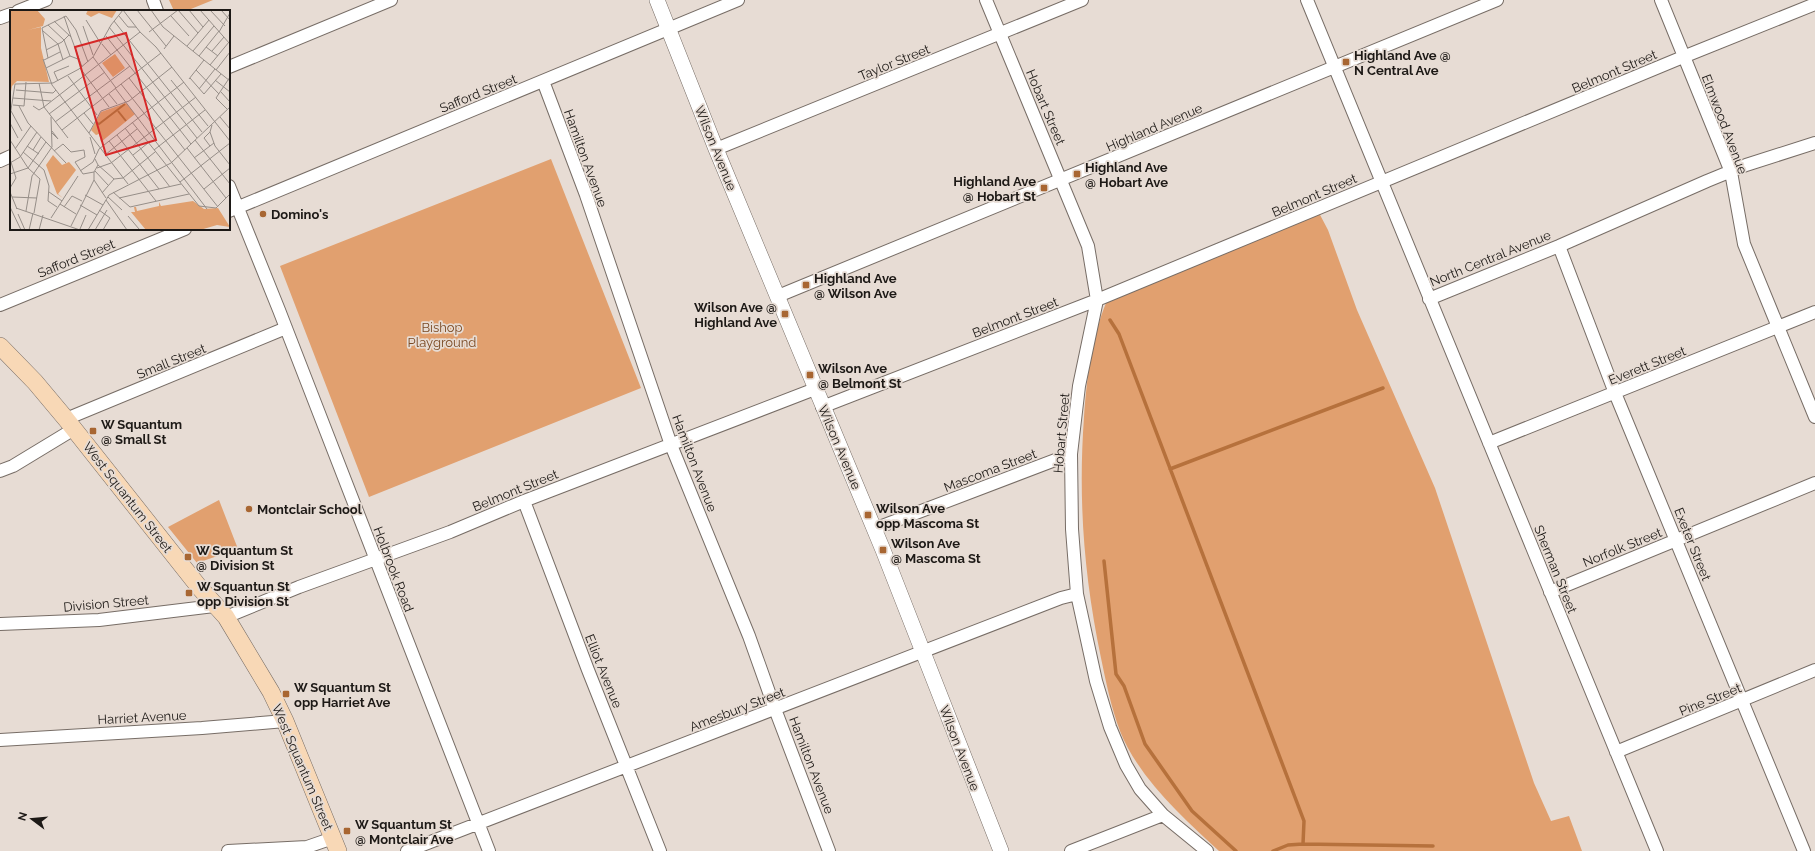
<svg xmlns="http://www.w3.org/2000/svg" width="1815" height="851" viewBox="0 0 1815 851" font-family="Raleway,sans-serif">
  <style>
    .green { fill: #e1a06f }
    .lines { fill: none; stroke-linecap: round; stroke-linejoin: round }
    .stream { stroke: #b6713c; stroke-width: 3.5 }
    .minor-casing { stroke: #776d66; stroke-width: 14 }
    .tertiary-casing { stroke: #776d66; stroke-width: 16 }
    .secondary-casing { stroke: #776d66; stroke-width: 18 }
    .minor { stroke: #fff; stroke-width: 12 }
    .tertiary { stroke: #fff; stroke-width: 15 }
    .secondary { stroke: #f8d8b6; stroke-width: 17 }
    .poi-dot { fill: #a86632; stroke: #e7dcd4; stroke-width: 1.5 }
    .labels { text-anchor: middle; stroke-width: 3.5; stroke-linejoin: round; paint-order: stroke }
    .poi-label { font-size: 13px; font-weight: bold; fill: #1d1916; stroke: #e7dcd4; text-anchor: start }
    .street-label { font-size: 13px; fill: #1d1916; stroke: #e7dcd4 }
    .park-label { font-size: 13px; fill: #7a4923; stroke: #e7dcd4 }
    .inset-river { fill: none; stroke: #b6713c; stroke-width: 2 }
    .inset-road { fill: none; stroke: #968e88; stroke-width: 1 }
    .view { fill: #d62828; fill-opacity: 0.15; stroke: #d62828; stroke-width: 2 }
    .inset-edge { fill: none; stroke: #1d1916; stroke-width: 2 }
  </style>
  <rect width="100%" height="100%" fill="#e7dcd4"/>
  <path class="green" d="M169,0H213L186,11H174Z
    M551,159L641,388L369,497L280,266Z
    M1318,211L1328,230L1357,310L1435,488L1534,783L1551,821L1569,816L1582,851H1219C1183,818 1138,777 1120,731C1111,707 1106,682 1101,658C1084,576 1078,501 1084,417C1087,376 1092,332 1110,294Z
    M219,500L238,549L197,563L168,527Z"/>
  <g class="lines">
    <path class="stream" d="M1110,320L1119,334L1304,821L1303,844L1288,845L1273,851
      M1170,469L1383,388
      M1104,561L1116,674L1124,686L1145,744L1192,811L1236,851
      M1303,844L1433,846"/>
    <g class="minor-casing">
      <path id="minor" d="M153,0L157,11
        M986,0L1088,246L1097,300L1079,386L1071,454L1072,529L1077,594L1096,681L1110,727L1126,765L1140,789L1163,815L1207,851
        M1307,0L1657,851
        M1661,0L1731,172L1744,244L1815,417
        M18,11L46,0
        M0,18L11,14
        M229,67L391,0
        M543,81L586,195L671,445L749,636L775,709L829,851
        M716,149L1082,0
        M0,161L11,156
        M229,186L279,310L489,851
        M229,211L738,0
        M1559,246L1615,393L1804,851
        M778,296L1497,0
        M1429,299L1559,246L1707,181L1746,165L1815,143
        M0,305L185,229
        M822,407L1097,300L1683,57L1815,4
        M66,419L286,328
        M1489,443L1815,312
        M0,471L13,466L74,429
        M524,501L588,670L660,851
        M874,529L1071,454
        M1550,592L1815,483
        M226,617L299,587L450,532L524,501L815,389
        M0,624L99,620L214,606
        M0,740L202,728L285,721
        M1616,752L1815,670
        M228,851L307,847L333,838
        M407,851L1061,598L1077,594
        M1071,851L1163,815"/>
    </g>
    <g class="tertiary-casing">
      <path id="tertiary" d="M657,0L716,149L883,550L1001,851"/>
    </g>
    <g class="secondary-casing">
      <path id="secondary" d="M0,346L35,382L66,419L199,587L226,617L271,692L285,721L338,851"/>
    </g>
    <use href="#minor" class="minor"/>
    <use href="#tertiary" class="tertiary"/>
    <use href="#secondary" class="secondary"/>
  </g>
  <g class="poi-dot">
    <rect x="1342" y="58" width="8" height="8" rx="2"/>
    <rect x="1073" y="170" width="8" height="8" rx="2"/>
    <rect x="1040" y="184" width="8" height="8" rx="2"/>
    <circle cx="263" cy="214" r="4"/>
    <rect x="802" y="281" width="8" height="8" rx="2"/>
    <rect x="781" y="310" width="8" height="8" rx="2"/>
    <rect x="806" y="371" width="8" height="8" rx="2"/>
    <rect x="89" y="427" width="8" height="8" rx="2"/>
    <circle cx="249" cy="509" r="4"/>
    <rect x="864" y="511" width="8" height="8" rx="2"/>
    <rect x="879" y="546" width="8" height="8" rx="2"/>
    <rect x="184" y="553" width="8" height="8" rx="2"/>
    <rect x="185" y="589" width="8" height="8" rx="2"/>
    <rect x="282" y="690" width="8" height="8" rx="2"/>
    <rect x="343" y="827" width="8" height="8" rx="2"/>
  </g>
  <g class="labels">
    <g class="poi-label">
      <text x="1354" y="60">Highland Ave @<tspan x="1354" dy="15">N Central Ave</tspan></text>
      <text x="1085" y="172">Highland Ave<tspan x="1085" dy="15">@ Hobart Ave</tspan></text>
      <text x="1036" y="186" text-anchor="end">Highland Ave<tspan x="1036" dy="15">@ Hobart St</tspan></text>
      <text x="271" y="219">Domino's</text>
      <text x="814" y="283">Highland Ave<tspan x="814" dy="15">@ Wilson Ave</tspan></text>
      <text x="777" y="312" text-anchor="end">Wilson Ave @<tspan x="777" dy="15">Highland Ave</tspan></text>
      <text x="818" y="373">Wilson Ave<tspan x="818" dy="15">@ Belmont St</tspan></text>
      <text x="101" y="429">W Squantum<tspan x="101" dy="15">@ Small St</tspan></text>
      <text x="876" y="513">Wilson Ave<tspan x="876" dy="15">opp Mascoma St</tspan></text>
      <text x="257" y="514">Montclair School</text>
      <text x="891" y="548">Wilson Ave<tspan x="891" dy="15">@ Mascoma St</tspan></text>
      <text x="196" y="555">W Squantum St<tspan x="196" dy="15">@ Division St</tspan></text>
      <text x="197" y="591">W Squantun St<tspan x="197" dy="15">opp Division St</tspan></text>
      <text x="294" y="692">W Squantum St<tspan x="294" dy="15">opp Harriet Ave</tspan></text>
      <text x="355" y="829">W Squantum St<tspan x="355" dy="15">@ Montclair Ave</tspan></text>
    </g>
    <g class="street-label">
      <text transform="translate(894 62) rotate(-22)" y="5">Taylor Street</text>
      <text transform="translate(1614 71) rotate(-23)" y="5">Belmont Street</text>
      <text transform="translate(478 93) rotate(-22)" y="5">Safford Street</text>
      <text transform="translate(1046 107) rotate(67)" y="5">Hobart Street</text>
      <text transform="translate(1725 124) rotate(69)" y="5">Elmwood Avenue</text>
      <text transform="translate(1154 127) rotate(-23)" y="5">Highland Avenue</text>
      <text transform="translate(716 148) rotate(68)" y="5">Wilson Avenue</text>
      <text transform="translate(586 158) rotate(70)" y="5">Hamilton Avenue</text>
      <text transform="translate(1314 195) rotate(-23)" y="5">Belmont Street</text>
      <text transform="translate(76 258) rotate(-22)" y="5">Safford Street</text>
      <text transform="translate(1490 258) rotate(-22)" y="5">North Central Avenue</text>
      <text transform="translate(1015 317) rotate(-21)" y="5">Belmont Street</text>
      <text transform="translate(171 361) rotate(-22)" y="5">Small Street</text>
      <text transform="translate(1647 365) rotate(-22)" y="5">Everett Street</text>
      <text transform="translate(1061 433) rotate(-85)" y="5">Hobart Street</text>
      <text transform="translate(840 447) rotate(67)" y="5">Wilson Avenue</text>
      <text transform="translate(695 463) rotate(69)" y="5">Hamilton Avenue</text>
      <text transform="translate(990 470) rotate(-21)" y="5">Mascoma Street</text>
      <text transform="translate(515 490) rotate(-22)" y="5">Belmont Street</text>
      <text transform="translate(128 497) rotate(52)" y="5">West Squantum Street</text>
      <text transform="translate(1693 544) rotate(68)" y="5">Exeter Street</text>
      <text transform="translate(1622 547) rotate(-22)" y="5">Norfolk Street</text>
      <text transform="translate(394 569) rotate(69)" y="5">Holbrook Road</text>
      <text transform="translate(1556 569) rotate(68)" y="5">Sherman Street</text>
      <text transform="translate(106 603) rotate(-5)" y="5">Division Street</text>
      <text transform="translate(604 671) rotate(68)" y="5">Elliot Avenue</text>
      <text transform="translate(1710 699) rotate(-22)" y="5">Pine Street</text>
      <text transform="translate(737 709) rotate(-21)" y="5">Amesbury Street</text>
      <text transform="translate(142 717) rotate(-3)" y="5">Harriet Avenue</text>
      <text transform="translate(960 748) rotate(69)" y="5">Wilson Avenue</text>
      <text transform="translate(812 765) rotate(69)" y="5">Hamilton Avenue</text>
      <text transform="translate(303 767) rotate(67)" y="5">West Squantum Street</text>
    </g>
    <g class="park-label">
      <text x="442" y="332">Bishop<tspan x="442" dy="15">Playground</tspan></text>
    </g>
  </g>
  <g transform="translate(10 10)">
    <rect width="220" height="220" fill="#e7dcd4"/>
    <path d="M0,0H27L35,9L33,16L18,20L31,17V38L39,72L7,71L2,76L0,87ZM78,0H107L102,8L89,3L81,7L76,4ZM105,44L115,58L103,67L92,53ZM116,93L125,104L91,132L89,124L86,125L81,120L91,102ZM43,145L52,155L59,152L66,160L48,184L53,188L47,184L36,155ZM183,191L194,199L208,198L220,217L207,215L190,220H136L121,202H125L124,197H126L127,201L149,196V192L151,196Z" fill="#e1a06f"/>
    <path class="inset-river" d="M108,101L116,111M86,112L89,114L115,94"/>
    <path class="inset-road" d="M47,0H69M113,0L130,22L146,37L220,131M127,0L156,36M141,0L153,17L220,71M168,0L188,23M179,0L193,17M190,0L220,34M200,0L215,16M211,0L220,10M54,6L61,27M109,6L118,17H126M161,6L179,26M76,10L91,34M44,11L61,27L72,57M104,11L192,122M38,15L54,30L60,46M73,16L83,45M99,17L187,128M33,21L48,34L53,50M139,22L168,0M209,22L220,3M96,26L181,134M92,34L101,45M177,36L199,10M196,37L208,46M154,39L164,26M36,40L52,32L59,25M183,41L204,16M202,41L214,27M189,46L209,21M83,47L106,78M38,48L32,18L56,6L66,20L78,52M33,49L42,75L118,174M34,50L50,42M200,55L219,32M36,58L60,46L68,49M70,58L99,97M186,60L209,84M206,60L220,42M58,66L87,105M119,68L175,140M180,68L194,84L211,64M179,69L194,50M161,70L198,116M205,70L220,82M48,71L44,62L59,56M29,73L34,97L58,128M111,74L208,197M105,78L197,199M189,79L205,59M6,80L43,83L46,80M211,82L220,92M99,84L107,94M3,88L41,91M3,95L14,96L16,72M9,96L18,113L56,153M23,96L29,100L34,97L130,22M217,99L206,88L220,67M1,101L12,121M74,103L83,114M39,104L95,62M0,106L5,74L43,73L69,59L83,47L101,15L113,0M210,107L220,119M45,112L120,56M122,112L189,196L206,198L220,184M0,113L8,128M202,115L200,122L205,136L220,155M115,118L160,177M52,120L151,43M42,121L48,129L42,123M79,123L91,101L119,91L162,57M107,125L149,179M80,127L85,144M0,130L18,158L30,169L24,203M185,130L220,174M99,131L146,191M17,136L29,144M200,136L194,128L200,122M177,138L216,188M5,139L21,116M23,140L31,127M144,140L195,100M44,141L53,134L61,142L74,140L75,147L65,152L73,164L84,162L88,155M13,142L34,160L39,176L38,191L47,197M95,145L127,119M123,145L138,133M184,148L204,133M0,149L6,168L0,178M85,149L88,155L104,169M0,153L10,147L27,122M87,158L101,153L186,87M70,161L83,152L89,139L174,72M85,161L98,175M84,162V170L96,188M0,164L18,158L36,132M170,172L220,133M194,179L220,158M0,182L7,199M39,182L52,191M103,182L120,197L179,184M92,183L104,169L113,168L145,142M75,185L93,195M2,187L27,188M98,187L112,200M109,188L171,174M96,190L117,220M50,194L66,204M70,195L87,205M0,197L11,220M54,197L62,186L72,191M6,198L70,220M89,200L100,208L93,220M16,201L22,166L42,137L41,107M8,204L15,220M118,206L129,219M41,208L68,166M61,216L84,170M70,219L76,205M19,220L23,203M29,220L33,205M78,220L99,185L161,153L220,97M85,220L97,200"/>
    <path class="view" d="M116,23L146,130L96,145L65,37Z"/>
    <rect width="220" height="220" class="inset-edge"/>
  </g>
  <g transform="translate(32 819) rotate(286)" stroke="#e7dcd4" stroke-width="3" paint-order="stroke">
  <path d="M0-3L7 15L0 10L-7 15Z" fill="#1d1916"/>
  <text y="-6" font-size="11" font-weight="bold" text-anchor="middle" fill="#1d1916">N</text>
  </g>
</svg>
